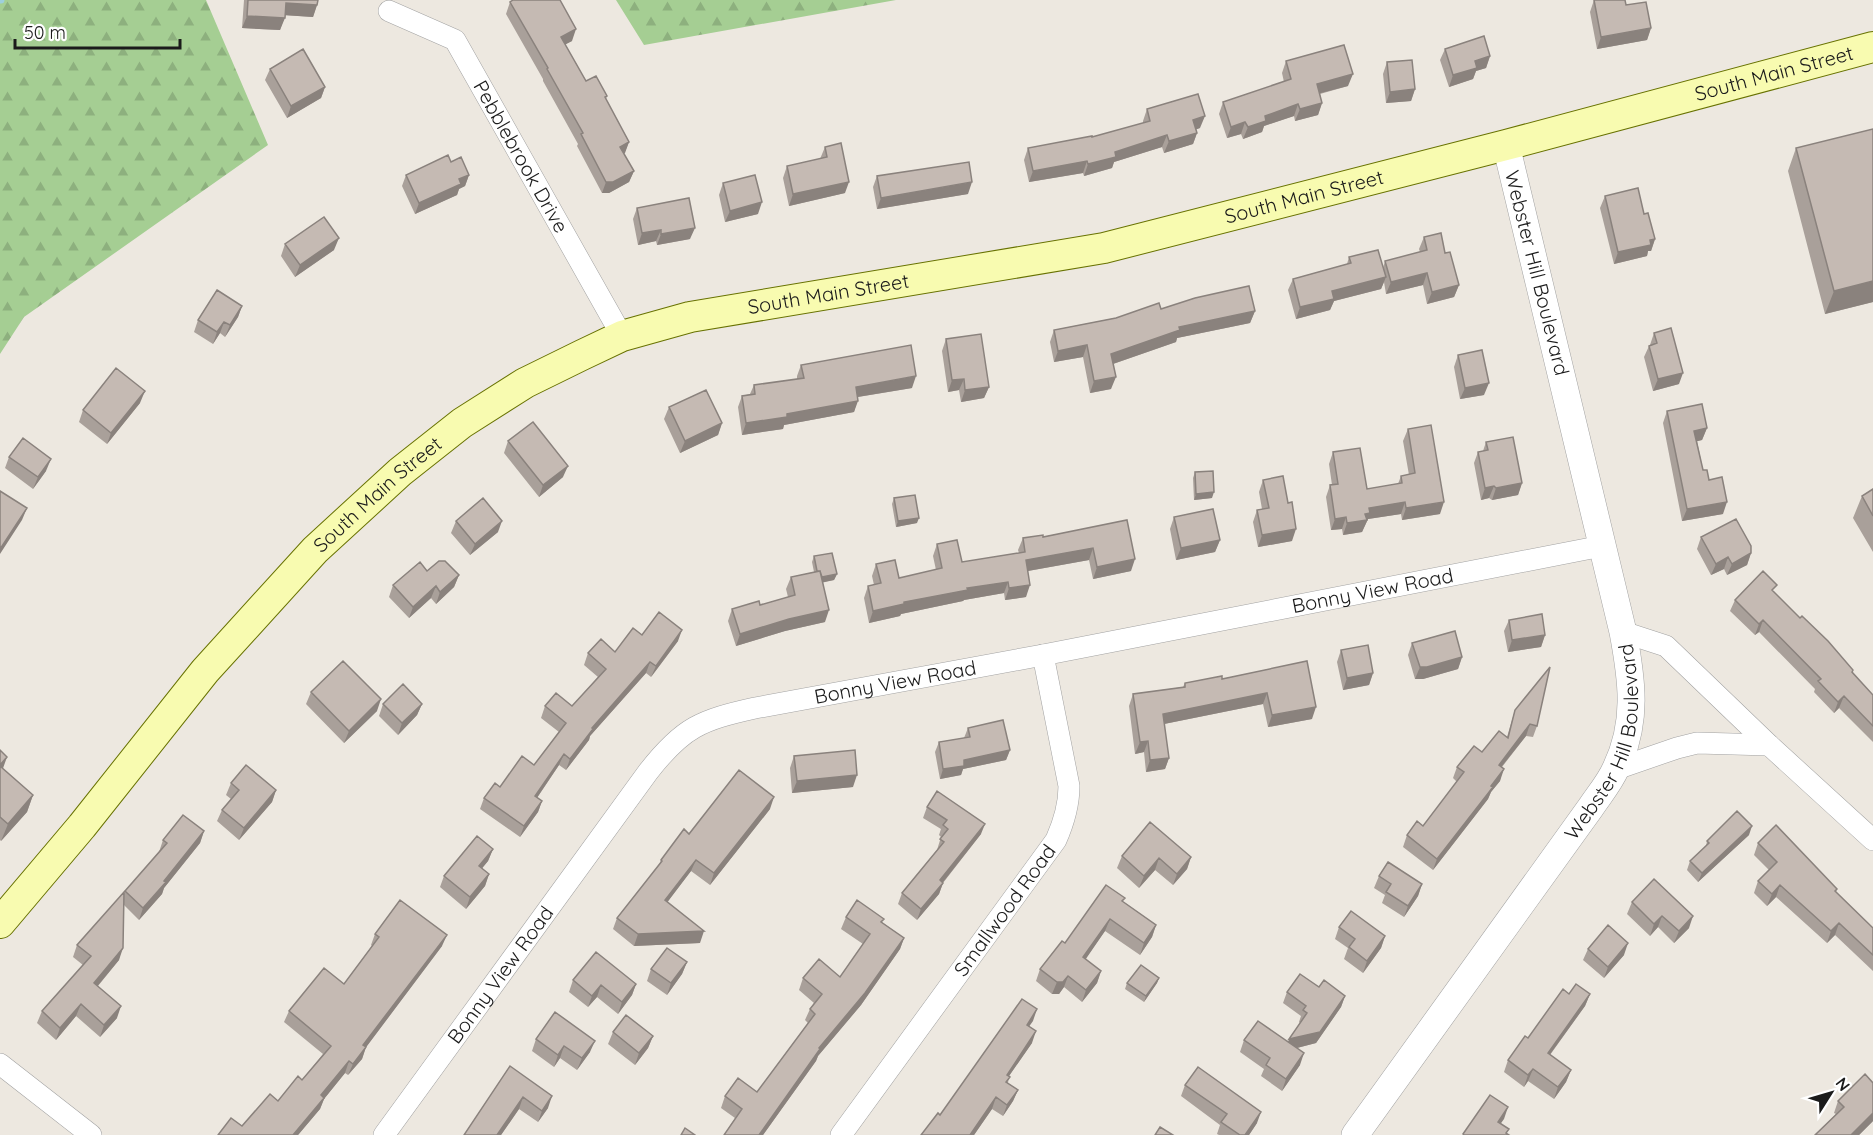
<svg xmlns="http://www.w3.org/2000/svg" width="1873" height="1135" viewBox="0 0 1873 1135" font-family="Quicksand,sans-serif">
  <style>
    .forest { fill: url(#forest-firs) }
    .lines { fill: none; stroke-linecap: round; stroke-linejoin: round }
    .stream { stroke: #9ecfdd; stroke-width: 7 }
    .minor-casing { stroke: #a2a2a2; stroke-width: 22 }
    .tertiary-casing { stroke: #a2a2a2; stroke-width: 28 }
    .secondary-casing { stroke: #687202; stroke-width: 32 }
    .minor { stroke: #fff; stroke-width: 21 }
    .tertiary { stroke: #fff; stroke-width: 27 }
    .secondary { stroke: #f8fbb0; stroke-width: 30 }
    .wall { fill: #a9a09a }
    .shaded-wall { fill: #8a827d }
    .building { fill: #c5bab3; stroke: #8a827d; stroke-width: 1.5 }
    .labels { text-anchor: middle; stroke-width: 4.5; stroke-linejoin: round; paint-order: stroke }
    .street-label { font-size: 20px; fill: #1b1b1b; stroke: #fff }
  </style>
  <defs>
    <pattern id="forest-firs" width="22" height="20" patternUnits="userSpaceOnUse" patternTransform="scale(1.5)"><rect width="22" height="20" fill="#a5ce93"/><path d="M5 1l3.5 6h-7zM16 11l3.5 6h-7z" fill="#8db07e"/></pattern>
  </defs>
  <rect width="100%" height="100%" fill="#ede8e0"/>
  <path class="forest" d="M0,0H206L268,145L24,317L0,354Z
    M616,0H896L644,45Z"/>
  <g class="lines">
    <path class="stream" d="M0,0H1"/>
    <g class="minor-casing">
      <g id="minor">
        <path id="s1" d="M389,11L455,40L622,336"/>
        <path d="M1623,632L1666,646L1769,745L1873,840"/>
        <path d="M1616,769L1677,748L1697,743L1769,745"/>
        <path d="M0,1064L91,1135"/>
        <path id="s2" d="M384,1135L648,772C683,727 701,720 755,708L1043,655L1602,546"/>
        <path id="s3" d="M841,1135L1056,840C1064,822 1069,806 1069,786L1043,655"/>
      </g>
    </g>
    <g class="tertiary-casing">
      <g id="tertiary">
        <path id="s4" d="M1355,1135L1591,807C1599,795 1610,782 1616,768C1638,722 1632,680 1623,632L1506,145"/>
      </g>
    </g>
    <g class="secondary-casing">
      <g id="secondary">
        <path id="s5" d="M0,923L82,826L205,671L315,550L400,472L462,423L525,383L582,355L622,336L690,317L1104,248L1506,145L1873,47"/>
      </g>
    </g>
    <use href="#minor" class="minor"/>
    <use href="#tertiary" class="tertiary"/>
    <use href="#secondary" class="secondary"/>
  </g>
  <path class="wall" d="M244,0H318L317,5L313,17L285,15L280,30L242,28Z
    M1594,0L1626,5L1651,28L1647,40L1597,49L1590,12Z
    M510,2L572,41L565,44L586,81L607,96L606,99L629,142L624,154L634,171L629,182L609,193H602L577,146L578,144L543,81V79L506,14Z
    M1445,49L1490,56L1486,68L1476,71L1473,79L1449,87L1440,60Z
    M1286,61L1348,86L1320,94L1322,103L1318,115L1295,121L1294,116L1264,126L1262,132L1243,139L1241,134L1227,138L1219,114L1223,102L1284,82L1282,73Z
    M1387,62L1415,89L1411,101L1386,103L1383,74Z
    M270,69L325,87L321,98L287,118L265,80Z
    M1147,109L1200,128L1196,129L1197,133L1193,144L1164,153L1162,147L1114,162L1112,168L1084,176L1083,173L1029,182L1024,160L1028,148L1092,137L1143,123V121Z
    M825,147L845,193L789,206L783,178L787,166L820,159Z
    M1796,148L1873,302L1825,314L1788,171Z
    M451,162L469,175L465,186L459,189L457,195L415,214L402,186L406,175Z
    M877,176L968,194L877,209L873,187Z
    M723,183L758,214L725,222L719,195Z
    M1605,196L1644,214L1655,239L1651,251H1648L1647,256L1614,264L1600,208Z
    M637,208L690,239L657,245L656,241L638,245L633,219Z
    M1424,237L1459,285L1454,297L1427,304L1423,285L1386,294L1384,282L1381,289L1334,301L1330,310L1296,319L1288,290L1293,279L1347,264L1349,257L1383,268L1385,261L1420,252L1419,249Z
    M285,244L334,250L295,277L281,256Z
    M242,306L238,317L225,337L220,333L213,344L194,332L198,320Z
    M1161,309L1255,311L1250,323L1177,338L1176,342L1113,364L1111,389L1090,393L1083,357L1054,362L1050,342L1054,330Z
    M1654,333L1679,384L1653,391L1644,357L1649,346L1650,345Z
    M946,339L989,387L984,398L961,402L959,390L948,392L942,351Z
    M1458,355L1484,395L1460,399L1454,367Z
    M801,365L912,388L858,397L854,412L784,425L783,429L742,435L738,407L742,396L750,394L754,385L797,379V376Z
    M140,403L107,444L79,422L83,410Z
    M669,407L722,423L718,435L680,453L664,419Z
    M1667,411L1707,428L1702,440L1697,441L1703,470L1709,480L1723,514L1682,521L1663,423Z
    M1408,429L1440,514L1402,520L1401,514L1368,519L1362,532L1343,535L1342,529L1331,530L1326,497L1330,485H1332L1329,464L1333,452L1367,489L1398,484L1401,476L1409,475L1403,441Z
    M508,441L563,477L539,497L504,453Z
    M1486,442L1522,483L1518,495L1492,500L1489,498L1481,500L1474,463L1478,452L1483,451Z
    M9,457L46,471L33,489L5,468Z
    M1195,472L1212,498L1194,500L1193,478Z
    M1263,480L1292,541L1258,547L1253,522L1257,510L1262,509L1259,492Z
    M1873,489V552L1853,518L1862,496Z
    M894,498L917,523L896,527L892,504Z
    M1174,517L1220,540L1215,552L1176,560L1170,529Z
    M1127,520L1131,571L1093,579L1089,560L1028,571L1026,597L1005,600L1004,593L964,600L963,601L901,614L900,616L869,623L864,598L868,586L874,585L872,576L876,564L899,578L936,570L933,556L937,544L962,562L1019,553L1018,550L1023,538L1043,537Z
    M456,521L498,532L470,555L451,533Z
    M1701,537L1751,553L1747,565L1727,575L1724,569L1711,575L1697,549Z
    M814,556L837,574L834,580L823,582L825,622L785,631L736,646L728,621L732,609L760,605L788,597L786,589L791,577L814,572L812,562Z
    M427,571L459,575L454,587L436,604L431,598L409,618L389,597L393,585Z
    M1774,592L1873,695V742L1839,708L1834,713L1814,692L1815,689L1759,632L1755,635L1730,611L1735,600Z
    M1509,620L1545,635L1541,647L1508,652L1504,631Z
    M642,635L678,641L651,677L646,673L590,736L589,740L566,770L559,765L537,798L542,801L538,812L520,837L480,809L484,798L534,765L559,732L541,718L545,706H572L598,677L584,665L588,653L615,652Z
    M1412,643L1462,657L1458,669L1423,679H1415L1408,655Z
    M1341,650L1373,673L1369,685L1343,690L1337,662Z
    M1307,661L1312,719L1268,727L1263,704L1164,724L1169,758L1165,769L1146,772L1144,752L1135,754L1129,706L1133,694L1183,687L1185,683L1222,679Z
    M311,692L377,711L344,743L306,704Z
    M383,704H422L417,715L398,735L379,716Z
    M1515,710L1537,726L1533,737L1526,736L1502,767L1500,781L1491,792L1488,799L1433,870L1403,847L1407,835L1423,826L1457,782L1453,778L1457,767L1507,737Z
    M968,728L1010,750L1006,760L963,769L961,775L940,779L935,752L939,742L964,738Z
    M0,750L3,769L33,795L27,812L1,841L0,840Z
    M794,756L853,787L792,793L790,768Z
    M231,783L276,790L272,802L239,840L217,821L222,810L231,799L226,795Z
    M927,807L981,834L943,883L939,894L917,920L898,904L902,893L937,850L941,837L939,835L941,829L923,818Z
    M770,809L710,885L691,871L667,902L700,943L634,946L613,929L617,918L659,865L661,860L689,834Z
    M204,831L200,843L164,888L162,894L139,920L124,905L119,960L98,986L117,1018L100,1037L76,1016L56,1040L37,1023L42,1011L83,965L73,957L77,945L124,893L125,891L159,852L163,840Z
    M1749,835L1698,882L1687,870L1690,861L1706,846L1707,841Z
    M1758,843L1837,889L1836,892L1873,928V971L1835,935L1827,943L1776,897L1767,906L1754,893L1758,881L1769,870L1754,855Z
    M493,849L488,861L482,868L489,874L485,886L466,909L440,887L444,876Z
    M1122,856L1191,857L1187,869L1173,885L1155,870L1139,888L1117,868Z
    M1379,876L1422,884L1418,896L1404,917L1382,903L1385,895L1374,888Z
    M1124,902L1156,925L1152,937L1140,955L1105,931L1085,959L1101,971L1097,983L1082,1002L1064,987L1059,994H1052L1036,981L1040,969L1065,943Z
    M1632,902L1689,928L1674,943L1658,927L1650,936L1627,914Z
    M846,917L882,922L904,938L900,949L861,1005L818,1056L816,1061L763,1135H724L735,1118L721,1108L725,1096L757,1092L808,1023L805,1020L810,1009L814,1003L799,990L803,978L840,977L863,944L841,929Z
    M1339,927L1385,936L1381,948L1363,973L1344,959L1348,948L1335,939Z
    M375,934L442,946L366,1047L362,1059L348,1075L345,1073L324,1099L320,1109L298,1135H218L242,1126L278,1101L302,1080L323,1054L284,1022L289,1011L344,984L372,946L371,945Z
    M1588,949L1624,955L1604,978L1583,960Z
    M687,962L682,974L667,995L647,981L651,969Z
    M1159,978L1157,983L1144,1002L1125,989L1127,983Z
    M573,980L636,984L632,995L618,1014L597,997L588,1007L569,992Z
    M1319,987L1345,996L1341,1007L1316,1043L1297,1048L1300,1065L1282,1091L1261,1076L1264,1069L1240,1052L1244,1040L1288,1042L1300,1023L1299,1022L1301,1016L1283,1003L1287,992Z
    M1569,994H1590L1585,1006L1550,1055L1571,1070L1566,1082L1554,1099L1528,1081L1524,1087L1504,1072L1508,1060Z
    M1033,1021L1029,1026L1032,1043L1009,1076L1008,1083L1018,1090L1013,1101L1003,1116L992,1109L974,1135H921Z
    M613,1032L653,1036L648,1048L635,1065L608,1044Z
    M536,1039L590,1052L577,1070L560,1058L554,1067L532,1051Z
    M510,1066L548,1108L538,1122L519,1109L501,1135H464Z
    M1873,1083V1121L1859,1135H1815L1836,1114L1834,1113L1838,1101Z
    M1185,1085L1257,1123L1249,1135H1219L1217,1134L1220,1125L1181,1096Z"/>
  <path class="shaded-wall" d="M286,3L317,5L313,17L282,15Z
    M247,16L285,18L280,30L242,28Z
    M1651,28L1647,40L1597,49L1601,37Z
    M576,29L572,41L557,49L561,37Z
    M1490,56L1486,68L1476,71L1473,79L1449,87L1453,75L1475,61Z
    M1353,74L1348,86L1313,95L1317,84Z
    M325,87L321,98L287,118L291,106Z
    M1415,89L1411,101L1386,103L1390,92Z
    M1322,103L1318,115L1295,121L1300,109Z
    M1298,104L1294,116L1264,126L1262,132L1243,139L1248,127L1265,116Z
    M1205,116L1200,128L1189,132L1193,120Z
    M1245,122L1241,134L1227,138L1231,127Z
    M1197,133L1193,144L1164,153L1169,141Z
    M1167,135L1162,147L1114,162L1112,168L1084,176L1088,164L1115,152Z
    M629,142L625,153L616,158L620,147Z
    M1087,161L1083,173L1029,182L1033,171Z
    M634,171L629,182L609,193H602L606,182Z
    M469,175L465,186L459,189L457,195L415,214L419,203L459,179Z
    M849,182L845,193L789,206L793,194Z
    M972,182L968,194L877,209L881,198Z
    M762,202L758,214L725,222L730,211Z
    M695,228L690,239L657,245L661,234Z
    M661,230L656,241L638,245L642,233Z
    M339,238L334,250L295,277L300,265Z
    M1655,239L1651,251H1648L1647,256L1614,264L1618,252Z
    M1427,273L1423,285L1386,294L1391,282Z
    M1386,277L1381,289L1334,301L1330,310L1296,319L1300,307L1332,291Z
    M1873,281V302L1825,314L1834,291Z
    M1459,285L1454,297L1427,304L1432,292Z
    M242,306L238,317L225,337L230,325Z
    M1255,311L1250,323L1177,338L1176,342L1107,366L1111,354L1179,327Z
    M224,322L220,333L213,344L217,332Z
    M1087,345L1083,357L1054,362L1058,351Z
    M1683,373L1679,384L1653,391L1658,379Z
    M916,376L912,388L851,398L856,387Z
    M1116,377L1111,389L1090,393L1094,381Z
    M964,379L959,390L948,392L952,380Z
    M1489,383L1484,395L1460,399L1465,388Z
    M989,387L984,398L961,402L965,390Z
    M145,391L140,403L107,444L111,433Z
    M858,401L854,412L784,425L783,429L742,435L746,423L787,414Z
    M722,423L718,435L680,453L685,441Z
    M1707,428L1702,440L1690,443L1694,431Z
    M51,459L46,471L33,489L38,477Z
    M568,466L563,477L539,497L543,485Z
    M1522,483L1518,495L1492,500L1496,488Z
    M1494,486L1489,498L1481,500L1485,488Z
    M1214,492L1212,498L1194,500L1196,494Z
    M1405,502L1401,514L1368,519L1362,532L1343,535L1347,523L1365,514L1369,508Z
    M1444,502L1440,514L1402,520L1406,508Z
    M1727,502L1723,514L1682,521L1687,509Z
    M27,508L22,520L0,554V549Z
    M1346,517L1342,529L1331,530L1335,519Z
    M919,518L917,523L896,527L898,521Z
    M502,521L498,532L470,555L475,544Z
    M1296,529L1292,541L1258,547L1262,535Z
    M1220,540L1215,552L1176,560L1181,548Z
    M1093,548L1089,560L1022,572L1026,560Z
    M1751,553L1747,565L1727,575L1732,564Z
    M1728,557L1724,569L1711,575L1716,564Z
    M1135,559L1131,571L1093,579L1097,567Z
    M837,574L834,580L816,584L818,578Z
    M459,575L454,587L436,604L440,592Z
    M1008,582L1004,593L964,600L963,601L901,614L900,616L869,623L873,611L904,602L967,588Z
    M1030,585L1026,597L1005,600L1009,588Z
    M436,586L431,598L409,618L413,607Z
    M829,610L825,622L785,631L736,646L740,634L789,619Z
    M1763,620L1759,632L1755,635L1759,624Z
    M682,630L678,641L651,677L656,666Z
    M1545,635L1541,647L1508,652L1512,640Z
    M1462,657L1458,669L1423,679H1415L1420,667Z
    M650,662L646,673L590,736L589,740L566,770L570,759L592,728Z
    M1373,673L1369,685L1343,690L1347,678Z
    M1267,693L1263,704L1159,725L1163,714Z
    M1844,696L1839,708L1834,713L1838,702Z
    M381,699L377,711L344,743L349,731Z
    M422,704L417,715L398,735L402,723Z
    M1316,707L1312,719L1268,727L1272,715Z
    M1530,724L1526,736L1494,776L1499,765Z
    M1148,741L1144,752L1135,754L1140,742Z
    M1010,750L1006,760L963,769L961,775L940,779L943,769L964,760Z
    M564,754L559,765L530,808L535,796Z
    M7,757L1,774L0,775V765Z
    M1169,758L1165,769L1146,772L1150,760Z
    M1504,769L1500,781L1491,792L1488,799L1433,870L1437,859Z
    M857,775L853,787L792,793L797,781Z
    M276,790L272,802L239,840L244,828Z
    M33,795L27,812L1,841L8,824Z
    M774,797L770,809L710,885L714,873Z
    M542,801L538,812L520,837L524,826Z
    M985,824L981,834L936,891L940,880Z
    M1752,826L1749,835L1698,882L1702,873Z
    M204,831L200,843L164,888L162,894L139,920L143,908Z
    M493,849L488,861L475,877L479,866Z
    M1191,857L1187,869L1173,885L1177,874Z
    M1159,858L1155,870L1139,888L1144,876Z
    M696,860L691,871L660,912L665,900Z
    M489,874L485,886L466,909L470,897Z
    M943,883L939,894L917,920L921,909Z
    M1422,884L1418,896L1404,917L1408,906Z
    M1780,885L1776,897L1767,906L1772,894Z
    M1662,916L1658,927L1650,936L1654,924Z
    M1693,916L1689,928L1674,943L1679,931Z
    M1110,919L1105,931L1079,969L1083,957Z
    M1839,923L1835,935L1827,943L1831,931Z
    M1156,925L1152,937L1140,955L1144,943Z
    M704,931L700,943L634,946L638,934Z
    M447,935L442,946L364,1050L366,1047L362,1059L348,1075L353,1064L363,1045Z
    M1385,936L1381,948L1363,973L1367,961Z
    M904,938L900,949L861,1005L818,1056L816,1061L763,1135H759L819,1048Z
    M1628,943L1624,955L1604,978L1608,967Z
    M123,948L119,960L90,995L94,983Z
    M687,962L682,974L667,995L671,983Z
    M1101,971L1097,983L1082,1002L1086,990Z
    M1068,976L1064,987L1059,994H1052L1057,982Z
    M1159,978L1157,983L1144,1002L1146,996Z
    M636,984L632,995L618,1014L622,1002Z
    M601,985L597,997L588,1007L592,996Z
    M1590,994L1585,1006L1543,1064L1548,1053Z
    M1345,996L1341,1007L1316,1043L1285,1051L1289,1039Z
    M81,1004L76,1016L56,1040L60,1028Z
    M121,1006L117,1018L100,1037L104,1025Z
    M1037,1009L1033,1021L1022,1036L1027,1025Z
    M1036,1031L1032,1043L1002,1086L1007,1075Z
    M653,1036L648,1048L635,1065L639,1053Z
    M595,1041L590,1052L577,1070L582,1058Z
    M564,1046L560,1058L554,1067L558,1055Z
    M1304,1053L1300,1065L1282,1091L1286,1079Z
    M349,1061L345,1073L324,1099L320,1109L298,1135H293L321,1095Z
    M1533,1069L1528,1081L1524,1087L1528,1075Z
    M1571,1070L1566,1082L1554,1099L1558,1087Z
    M1018,1090L1013,1101L1003,1116L1007,1105Z
    M552,1096L548,1108L538,1122L542,1111Z
    M523,1097L519,1109L501,1135H497Z
    M996,1097L992,1109L974,1135H970Z
    M1508,1107L1504,1119L1494,1133L1498,1122Z
    M1261,1112L1257,1123L1249,1135H1245Z
    M1873,1113V1121L1859,1135H1851Z"/>
  <path class="building" d="M248,0H318L317,5L286,3L285,18L247,16Z
    M513,0H560L576,29L561,37L586,81L596,76L607,96L605,97L629,142L620,147L634,171L613,182H606L581,134L583,133L547,69L548,68L510,2Z
    M1594,0H1625L1626,5L1646,2L1651,28L1601,37Z
    M1484,36L1490,56L1475,61L1477,68L1453,75L1445,49Z
    M1344,45L1353,74L1317,84L1322,103L1300,109L1298,104L1265,116L1266,121L1248,127L1245,122L1231,127L1223,102L1291,79L1286,61Z
    M303,49L325,87L291,106L270,69Z
    M1412,60L1415,89L1390,92L1387,62Z
    M1198,94L1205,116L1193,120L1197,133L1169,141L1167,135L1115,152L1116,157L1088,164L1087,161L1033,171L1028,148L1092,136V137L1150,121L1147,109Z
    M1873,129V281L1834,291L1796,148Z
    M841,143L849,182L793,194L787,166L827,157L825,147Z
    M448,155L451,162L461,157L469,175L459,179L461,184L419,203L406,175Z
    M969,162L972,182L881,198L877,176Z
    M755,175L762,202L730,211L723,183Z
    M1638,188L1644,214L1648,213L1655,239L1650,240L1651,245L1618,252L1605,196Z
    M689,198L695,228L661,234V230L642,233L637,208Z
    M324,217L339,238L300,265L285,244Z
    M1441,233L1445,253L1450,252L1459,285L1432,292L1427,273L1391,282L1385,261L1427,250L1424,237Z
    M1378,250L1386,277L1332,291L1334,299L1300,307L1293,279L1351,263L1349,257Z
    M1249,286L1255,311L1179,327L1180,330L1111,354L1116,377L1094,381L1087,345L1058,351L1054,330L1116,318L1159,303L1161,309L1195,298Z
    M217,290L242,306L230,325L224,322L217,332L198,320Z
    M1671,328L1683,373L1658,379L1649,346L1657,343L1654,333Z
    M981,334L989,387L965,390L964,379L952,380L946,339Z
    M911,345L916,376L856,387L858,401L787,414V417L746,423L742,396L755,394L754,385L804,378L801,365Z
    M1482,350L1489,383L1465,388L1458,355Z
    M116,368L145,391L111,433L83,410Z
    M706,390L722,423L685,441L669,407Z
    M1702,404L1707,428L1694,431L1703,470H1707L1709,480L1722,477L1727,502L1687,509L1667,411Z
    M533,422L568,466L543,485L508,441Z
    M1431,425L1444,502L1406,508L1405,502L1369,508L1370,513L1365,514L1367,520L1347,523L1346,517L1335,519L1330,485L1338,484L1333,452L1360,448L1367,489L1402,483L1401,476L1415,473L1408,429Z
    M1513,437L1522,483L1496,488L1494,486L1485,488L1478,452L1488,450L1486,442Z
    M23,438L51,459L38,477L9,457Z
    M1213,471L1214,492L1196,494L1195,472Z
    M1283,476L1288,503L1292,502L1296,529L1262,535L1257,510L1269,508L1263,480Z
    M1873,489V516L1862,496Z
    M0,491L27,508L0,549Z
    M915,495L919,518L898,521L894,498Z
    M483,498L502,521L475,544L456,521Z
    M1213,509L1220,540L1181,548L1174,517Z
    M1736,519L1751,546V553L1732,564L1728,557L1716,564L1701,537Z
    M1127,520L1135,559L1097,567L1093,548L1026,560L1030,585L1009,588L1008,582L967,588L968,590L904,602V604L873,611L868,586L881,583L876,564L895,560L899,578L942,568L937,544L957,540L962,562L1025,552L1023,538L1043,535V537Z
    M832,553L837,574L822,577L820,571H817L814,556Z
    M439,561H445L459,575L440,592L436,586L413,607L393,585L420,562L427,571Z
    M820,571L829,610L789,619L740,634L732,609L759,601L760,605L795,595L791,577Z
    M1763,571L1777,585L1772,590L1800,618L1802,616L1828,641L1853,670L1852,672L1873,695V726L1844,696L1838,702L1818,681L1821,679L1763,620L1759,624L1735,600Z
    M659,612L682,630L656,666L650,662L592,728L593,729L570,759L564,754L535,796L542,801L524,826L484,798L495,783L500,787L522,756L534,765L566,723L545,706L556,693L572,706L606,669L588,653L601,639L615,652L633,628L642,635Z
    M1542,614L1545,635L1512,640L1509,620Z
    M1455,631L1462,657L1427,667H1420L1412,643Z
    M1368,645L1373,673L1347,678L1341,650Z
    M343,661L381,699L349,731L311,692Z
    M1307,661L1316,707L1272,715L1267,693L1163,714L1169,758L1150,760L1148,741L1140,742L1133,694L1185,687V683L1222,676V679Z
    M1550,667L1537,726L1530,724L1499,765L1504,769L1491,786L1493,787L1437,859L1407,835L1417,821L1423,826L1464,772L1457,767L1474,746L1482,752L1499,731L1508,738L1515,710Z
    M403,684L422,704L402,723L383,704Z
    M1003,720L1010,750L964,760V766L943,769L939,742L970,737L968,728Z
    M0,750L7,757L0,765Z
    M855,750L857,775L797,781L794,756Z
    M246,765L276,790L244,828L222,810L239,790L231,783Z
    M0,766L33,795L8,824L0,817Z
    M739,770L774,797L714,873L696,860L665,900L704,931L638,934L617,918L662,861L661,860L684,829L689,834Z
    M937,791L985,824L940,880L943,883L921,909L902,893L944,842L940,839L948,829L943,825L947,820L927,807Z
    M1737,811L1752,826L1702,873L1690,861L1709,843L1707,841Z
    M183,815L204,831L164,881L166,882L143,908L125,891L167,843L163,840Z
    M1150,822L1191,857L1177,874L1159,858L1144,876L1122,856Z
    M1776,825L1837,889L1835,891L1873,928V955L1839,923L1831,931L1780,885L1772,894L1758,881L1777,862L1758,843Z
    M477,836L493,849L479,866L489,874L470,897L444,876Z
    M1388,862L1422,884L1408,906L1386,892L1391,884L1379,876Z
    M1654,879L1693,916L1679,931L1662,916L1654,924L1632,902Z
    M1106,885L1125,898L1122,901L1156,925L1144,943L1110,919L1083,957L1101,971L1086,990L1068,976L1063,982H1057L1040,969L1062,941L1065,943Z
    M124,892L123,948L94,983L121,1006L104,1025L81,1004L60,1028L42,1011L91,956L77,945Z
    M400,900L447,935L363,1045L366,1047L353,1064L349,1061L321,1095L324,1098L293,1135H218L231,1118L242,1126L270,1094L278,1101L298,1076L302,1080L331,1046L289,1011L324,968L344,984L379,937L375,934Z
    M857,900L884,919L881,922L904,938L865,993L819,1048L820,1049L759,1135H724L742,1109L725,1096L738,1078L757,1092L815,1014L810,1009L822,994L803,978L819,959L840,977L870,934L846,917Z
    M1351,911L1385,936L1367,961L1349,947L1355,939L1339,927Z
    M1608,925L1628,943L1608,967L1588,949Z
    M667,948L687,962L671,983L651,969Z
    M596,952L636,984L622,1002L601,985L592,996L573,980Z
    M1141,965L1159,978L1146,996L1127,983Z
    M1300,974L1319,987L1324,980L1345,996L1320,1032L1289,1039L1307,1013L1303,1010L1306,1006L1287,992Z
    M1576,984L1590,994L1548,1053L1571,1070L1558,1087L1533,1069L1528,1075L1508,1060L1525,1036L1528,1038L1563,989L1569,994Z
    M1022,999L1037,1009L1027,1025L1036,1031L1007,1075L1010,1077L1006,1082L1018,1090L1007,1105L996,1097L970,1135H921L938,1113L940,1115Z
    M555,1012L595,1041L582,1058L564,1046L558,1055L536,1039Z
    M626,1015L653,1036L639,1053L613,1032Z
    M1258,1021L1304,1053L1286,1079L1266,1065L1270,1058L1244,1040Z
    M510,1066L552,1096L542,1111L523,1097L497,1135H464Z
    M1198,1067L1261,1112L1245,1135H1240L1221,1122L1227,1114L1185,1085Z
    M1865,1074L1873,1083V1113L1851,1135H1815L1844,1107L1838,1101Z
    M1490,1095L1508,1107L1498,1122L1509,1129L1506,1133L1509,1135H1464L1463,1134Z
    M1160,1127L1173,1135H1155Z
    M685,1128L695,1135H681Z"/>
  <g class="labels">
    <g class="street-label">
      <text dy="7" stroke="none"><textPath href="#s5" startOffset="2048">South Main Street</textPath></text>
      <text dy="7" stroke="none"><textPath href="#s1" startOffset="206">Pebblebrook Drive</textPath></text>
      <text dy="7" stroke="none"><textPath href="#s5" startOffset="1562">South Main Street</textPath></text>
      <text transform="translate(1537 273) rotate(76)" y="7">Webster Hill Boulevard</text>
      <text dy="7" stroke="none"><textPath href="#s5" startOffset="1076">South Main Street</textPath></text>
      <text dy="7" stroke="none"><textPath href="#s5" startOffset="572">South Main Street</textPath></text>
      <text dy="7" stroke="none"><textPath href="#s2" startOffset="1206">Bonny View Road</textPath></text>
      <text dy="7" stroke="none"><textPath href="#s2" startOffset="720">Bonny View Road</textPath></text>
      <text dy="7" stroke="none"><textPath href="#s4" startOffset="472">Webster Hill Boulevard</textPath></text>
      <text dy="7" stroke="none"><textPath href="#s3" startOffset="278">Smallwood Road</textPath></text>
      <text dy="7" stroke="none"><textPath href="#s2" startOffset="198">Bonny View Road</textPath></text>
    </g>
  </g>
  <g transform="translate(1831 1093) rotate(53)" stroke="#ffffff" stroke-width="4.5" paint-order="stroke">
  <path d="M0-4.5L10 22L0 15L-10 22Z" fill="#1b1b1b"/>
  <text y="-9" font-size="16" font-weight="bold" text-anchor="middle" fill="#1b1b1b">N</text>
  </g>
  <path d="M15 39v9h165v-9" fill="none" stroke="#1b1b1b" stroke-width="3"/>
  <text x="24" y="39" font-size="18" fill="#1b1b1b" stroke="#ffffff" stroke-width="4.5" paint-order="stroke">50 m</text>
</svg>
